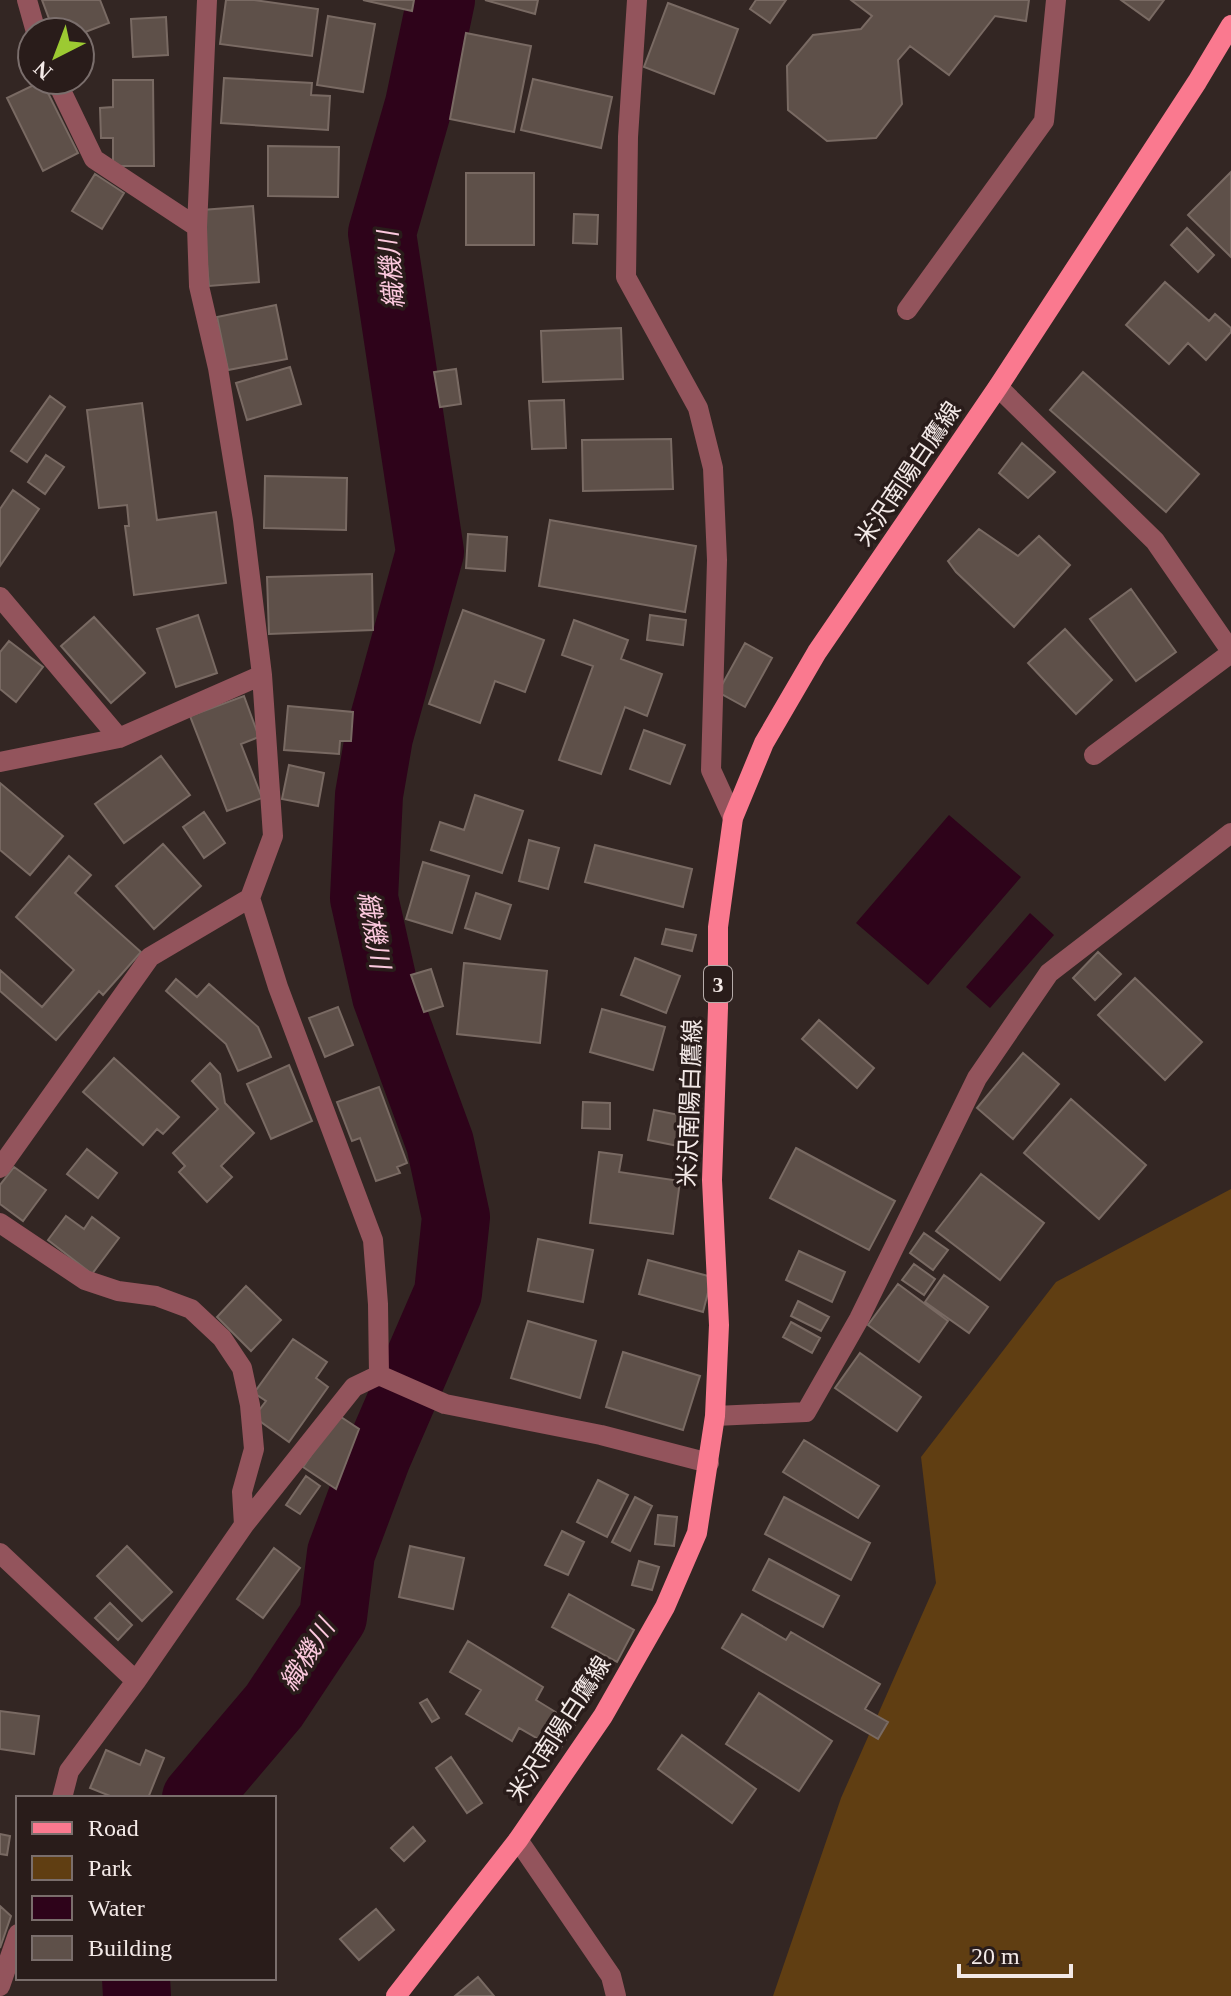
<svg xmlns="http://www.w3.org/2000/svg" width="1231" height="1996" viewBox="0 0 1231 1996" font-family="'Times New Roman','Noto Sans JP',serif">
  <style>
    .green { fill: #603e12 }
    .water { fill: #2e031a }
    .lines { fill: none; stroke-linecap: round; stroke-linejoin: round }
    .river { stroke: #2e031a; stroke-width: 68 }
    .building { fill: #5e5049; stroke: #796a63; stroke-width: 2 }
    .minor { stroke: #93545c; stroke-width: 20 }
    .major { stroke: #fa798f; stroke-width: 20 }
    .labels { text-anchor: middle; stroke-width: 7; stroke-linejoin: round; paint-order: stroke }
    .shield { fill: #291c1a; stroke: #b6acaa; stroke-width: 2 }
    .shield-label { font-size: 22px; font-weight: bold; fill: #f3e9e7 }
    .street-label { font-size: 24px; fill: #f3e9e7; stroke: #291c1a }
    .water-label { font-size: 26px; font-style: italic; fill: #fcc9de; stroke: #291c1a }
  </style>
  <rect width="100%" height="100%" fill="#332623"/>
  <path class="green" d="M1231,1189V1996H773L841,1798L936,1583L921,1457L1056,1282Z"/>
  <path class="water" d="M949,815L1021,877L928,985L856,923Z
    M1030,913L1054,935L990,1008L966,987Z"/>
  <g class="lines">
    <path class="river" d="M196,1798L274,1706L333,1617L341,1553L377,1457L448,1293L456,1217L440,1143L386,996L364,898L369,795L379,737L430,552L382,233L419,104L441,0
      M136,1978L137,1996"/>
  </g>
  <path class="building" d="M42,0H100L109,23L80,34V32H54Z
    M226,0H254L318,9L312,56L220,44Z
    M363,0H414L412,11Z
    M485,0H538L535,14Z
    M756,0H786L770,23L750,9Z
    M851,0H1029L1026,21L995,16L949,75L910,46L898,60L902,104L876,138L827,141L788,110L787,66L813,35L861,29L872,16Z
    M1121,0H1164L1149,20Z
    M668,3L738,29L714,94L644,67Z
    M328,16L375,24L363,92L317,85Z
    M166,17L168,55L133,57L131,19Z
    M466,33L531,46L514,132L450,119Z
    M224,78L312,83L311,95L330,96L328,130L221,123Z
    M533,79L612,97L601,148L521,130Z
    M113,80H153L154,166H113V138H101L100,108L113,107Z
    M42,81L78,153L43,171L7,98Z
    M268,146L339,147L338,197L268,196Z
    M1231,172V257L1188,215Z
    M466,173H534V245H466Z
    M95,174L124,193L102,229L72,211Z
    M253,206L259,282L209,286L202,210Z
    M574,214L598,215L597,244L573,243Z
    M1187,228L1214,255L1198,272L1171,245Z
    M1165,282L1209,321L1215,314L1231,328V332L1206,360L1188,343L1169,364L1126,325Z
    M276,305L287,359L228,370L217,317Z
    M621,328L623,379L543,382L541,331Z
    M290,367L301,404L247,420L236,383Z
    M456,369L461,404L440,407L434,372Z
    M1083,372L1199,474L1166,512L1050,410Z
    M50,396L65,407L27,462L11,451Z
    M564,400L566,448L532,449L529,401Z
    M142,403L157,520L216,512L226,583L134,595L125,526H129L127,505L99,508L87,410Z
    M671,439L673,489L583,491L582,440Z
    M1022,443L1055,472L1028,498L999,473Z
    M46,455L64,467L45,494L28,482Z
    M265,476L347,478L346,530L264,528Z
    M13,490L39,509L0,566V509Z
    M550,520L696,546L685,612L539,586Z
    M979,529L1018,556L1039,536L1070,565L1014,627L956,572L948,561Z
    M468,534L507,537L505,571L466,568Z
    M372,574L373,630L269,634L267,577Z
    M1131,589L1176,652L1136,681L1090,619Z
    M463,610L544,640L525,692L495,681L480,723L429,704Z
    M198,615L217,673L176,687L157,629Z
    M650,615L686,620L683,645L647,640Z
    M94,617L145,673L111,703L61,646Z
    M574,620L628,640L621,659L662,674L647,716L625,707L601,774L559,760L593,666L562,655Z
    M1065,629L1112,680L1076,714L1028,663Z
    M9,641L43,667L16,702L0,689V652Z
    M745,643L772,658L745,707L718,692Z
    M244,696L259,737L241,744L262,798L227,811L190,716Z
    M288,706L353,712L351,741H340L339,754L284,750Z
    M644,730L685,745L670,784L630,769Z
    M161,756L190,795L124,843L95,804Z
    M289,765L324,773L318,806L282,799Z
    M0,783L63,836L30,875L0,850Z
    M475,795L523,811L502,873L431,850L440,822L464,830Z
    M204,812L225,843L204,858L183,827Z
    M529,840L559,848L548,889L519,881Z
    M163,844L201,886L154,929L116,886Z
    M595,845L692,869L683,907L585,882Z
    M69,856L91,875L75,893L141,952L103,995L99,991L56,1040L0,991V970L42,1007L74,970L16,917Z
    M423,862L469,876L452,933L406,919Z
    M476,893L511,905L500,939L465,928Z
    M666,929L696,935L692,951L662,944Z
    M1098,952L1121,974L1095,1000L1073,978Z
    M635,958L680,976L666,1013L621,995Z
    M464,963L547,971L540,1043L457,1034Z
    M431,969L443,1006L424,1012L411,975Z
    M1135,978L1202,1042L1165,1080L1098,1015Z
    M176,979L197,997L209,984L258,1027L271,1057L238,1071L226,1044L166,991Z
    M338,1007L353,1045L325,1057L309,1018Z
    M602,1009L665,1027L653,1070L590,1052Z
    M819,1020L874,1068L857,1088L802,1039Z
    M1023,1053L1059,1084L1013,1139L977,1108Z
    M114,1058L179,1117L163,1134L157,1129L143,1145L83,1092Z
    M210,1063L220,1074L225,1103L254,1133L221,1166L232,1177L207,1202L179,1172L185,1166L173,1153L218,1109L192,1081Z
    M289,1065L312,1121L271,1139L247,1084Z
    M379,1087L407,1163L397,1167L400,1173L376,1181L360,1138L352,1141L337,1102Z
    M1071,1099L1146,1165L1099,1219L1024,1153Z
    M583,1102L610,1103V1129L582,1128Z
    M654,1110L694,1118L688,1148L648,1140Z
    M796,1148L895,1201L869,1250L770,1198Z
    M87,1149L117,1173L98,1198L67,1174Z
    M599,1152L622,1155L619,1172L680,1181L673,1234L590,1223Z
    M14,1167L46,1190L23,1221L0,1204V1185Z
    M981,1174L1044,1223L1000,1280L936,1231Z
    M66,1216L84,1229L92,1217L119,1238L92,1274L48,1240Z
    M924,1233L948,1250L933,1270L910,1253Z
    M538,1239L593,1250L583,1302L528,1291Z
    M799,1251L845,1272L832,1302L786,1280Z
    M648,1260L712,1277L703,1312L639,1294Z
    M914,1264L935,1279L924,1295L902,1280Z
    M944,1275L988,1307L969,1333L925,1302Z
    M898,1284L948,1321L919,1362L868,1325Z
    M246,1286L281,1320L251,1351L217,1317Z
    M798,1301L829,1317L821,1331L791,1316Z
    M528,1321L596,1341L580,1398L511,1378Z
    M791,1322L820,1338L812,1353L783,1337Z
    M293,1339L327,1362L316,1378L328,1387L289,1442L254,1417L266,1401L254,1393Z
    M623,1352L700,1376L683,1430L606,1407Z
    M860,1353L921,1397L897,1431L835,1388Z
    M338,1415L359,1429L336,1489L303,1467Z
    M804,1440L879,1486L858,1518L783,1472Z
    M306,1476L320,1486L300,1514L286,1505Z
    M598,1480L628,1495L607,1537L577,1522Z
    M635,1497L652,1506L630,1551L612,1542Z
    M784,1497L870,1543L851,1580L765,1534Z
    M658,1515L677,1517L674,1546L655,1544Z
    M562,1531L584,1542L568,1575L545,1565Z
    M127,1546L172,1592L142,1621L97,1576Z
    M410,1546L464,1558L453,1609L399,1597Z
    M274,1548L300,1568L263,1618L237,1599Z
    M769,1559L839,1596L823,1627L753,1590Z
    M639,1561L659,1567L652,1590L632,1585Z
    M569,1594L634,1630L617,1662L552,1627Z
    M110,1603L132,1625L118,1640L95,1618Z
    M742,1614L786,1640L791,1632L880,1684L865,1709L888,1722L878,1739L722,1648Z
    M468,1641L543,1687L536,1700L575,1724L559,1751L519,1728L512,1741L466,1714L481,1690L450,1672Z
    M759,1693L832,1741L799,1791L726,1744Z
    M427,1699L439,1718L432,1722L420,1703Z
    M0,1711L39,1716L34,1754L0,1749Z
    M682,1735L756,1789L732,1823L658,1769Z
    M106,1750L140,1765L146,1750L164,1758L148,1798H115L90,1788Z
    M451,1757L482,1803L467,1813L436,1768Z
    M413,1827L425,1841L404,1861L391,1848Z
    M0,1834L10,1836L7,1855L0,1854Z
    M0,1906L11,1916L0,1948Z
    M376,1909L394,1930L359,1960L340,1939Z
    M478,1977L494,1996H455Z"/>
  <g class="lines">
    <path class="minor" d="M27,0L36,32
      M207,0L197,227L199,286L218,368L243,520L262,675L273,836L250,898L278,987L373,1240L378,1304L379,1375
      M637,0L628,137L626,277L698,408L713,468L717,560L711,770L733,818
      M56,80L94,159L197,227
      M907,310L1044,121L1056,0
      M998,387L1155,541L1231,651
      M0,597L119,738
      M1094,755L1231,653
      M0,762L119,738L262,675
      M0,1168L150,957L250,898
      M0,1223L85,1280L118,1291L156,1296L191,1309L222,1338L242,1368L250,1405L254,1449L242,1492L244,1525
      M379,1375L445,1404L601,1435L709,1463
      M715,1416L806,1412L859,1319L977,1078L1049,973L1231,833
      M0,1553L136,1681
      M62,1798L69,1771L136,1681L244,1525L354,1387L379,1375
      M518,1840L611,1976L616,1996
      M0,1986L18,1934"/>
    <path class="major" d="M396,1996L518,1840L603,1716L665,1607L697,1533L715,1416L719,1325L712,1180L718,1008V927L733,818L764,743L817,652L998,387L1197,82L1231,25"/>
  </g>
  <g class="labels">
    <rect class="shield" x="704" y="966" width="28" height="36" rx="6"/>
    <g class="shield-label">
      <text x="718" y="992">3</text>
    </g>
    <g class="street-label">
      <text transform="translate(908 474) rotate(-56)" y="8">米沢南陽白鷹線</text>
      <text transform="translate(690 1103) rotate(-88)" y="8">米沢南陽白鷹線</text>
      <text transform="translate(559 1729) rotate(-57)" y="8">米沢南陽白鷹線</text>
    </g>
    <g class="water-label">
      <text transform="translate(391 270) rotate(-95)" y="9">織機川</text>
      <text transform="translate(374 930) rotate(80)" y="9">織機川</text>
      <text transform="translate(307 1655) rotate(-58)" y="9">織機川</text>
    </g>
  </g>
  <rect x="16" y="1796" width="260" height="184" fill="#291c1a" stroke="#7a6e6c" stroke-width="2"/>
  <rect x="32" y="1822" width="40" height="12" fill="#fa798f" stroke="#7a6e6c" stroke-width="2"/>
  <text x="88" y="1836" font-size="24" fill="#f3e9e7">Road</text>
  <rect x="32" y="1856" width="40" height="24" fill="#603e12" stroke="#7a6e6c" stroke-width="2"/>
  <text x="88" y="1876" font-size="24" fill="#f3e9e7">Park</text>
  <rect x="32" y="1896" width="40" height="24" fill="#2e031a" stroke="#7a6e6c" stroke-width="2"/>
  <text x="88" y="1916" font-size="24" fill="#f3e9e7">Water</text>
  <rect x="32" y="1936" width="40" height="24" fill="#5e5049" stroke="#7a6e6c" stroke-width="2"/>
  <text x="88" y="1956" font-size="24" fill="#f3e9e7">Building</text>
  <g transform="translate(56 56) rotate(222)"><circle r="38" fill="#291c1a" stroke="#7a6e6c" stroke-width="2"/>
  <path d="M0-6L14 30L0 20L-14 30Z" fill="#9cca32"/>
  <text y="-12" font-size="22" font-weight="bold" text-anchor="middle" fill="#f3e9e7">N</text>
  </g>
  <path d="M959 1964v12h112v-12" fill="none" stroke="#f3e9e7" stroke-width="4"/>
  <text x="971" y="1964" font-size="24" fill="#f3e9e7" stroke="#291c1a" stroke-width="6" paint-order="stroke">20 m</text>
</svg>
